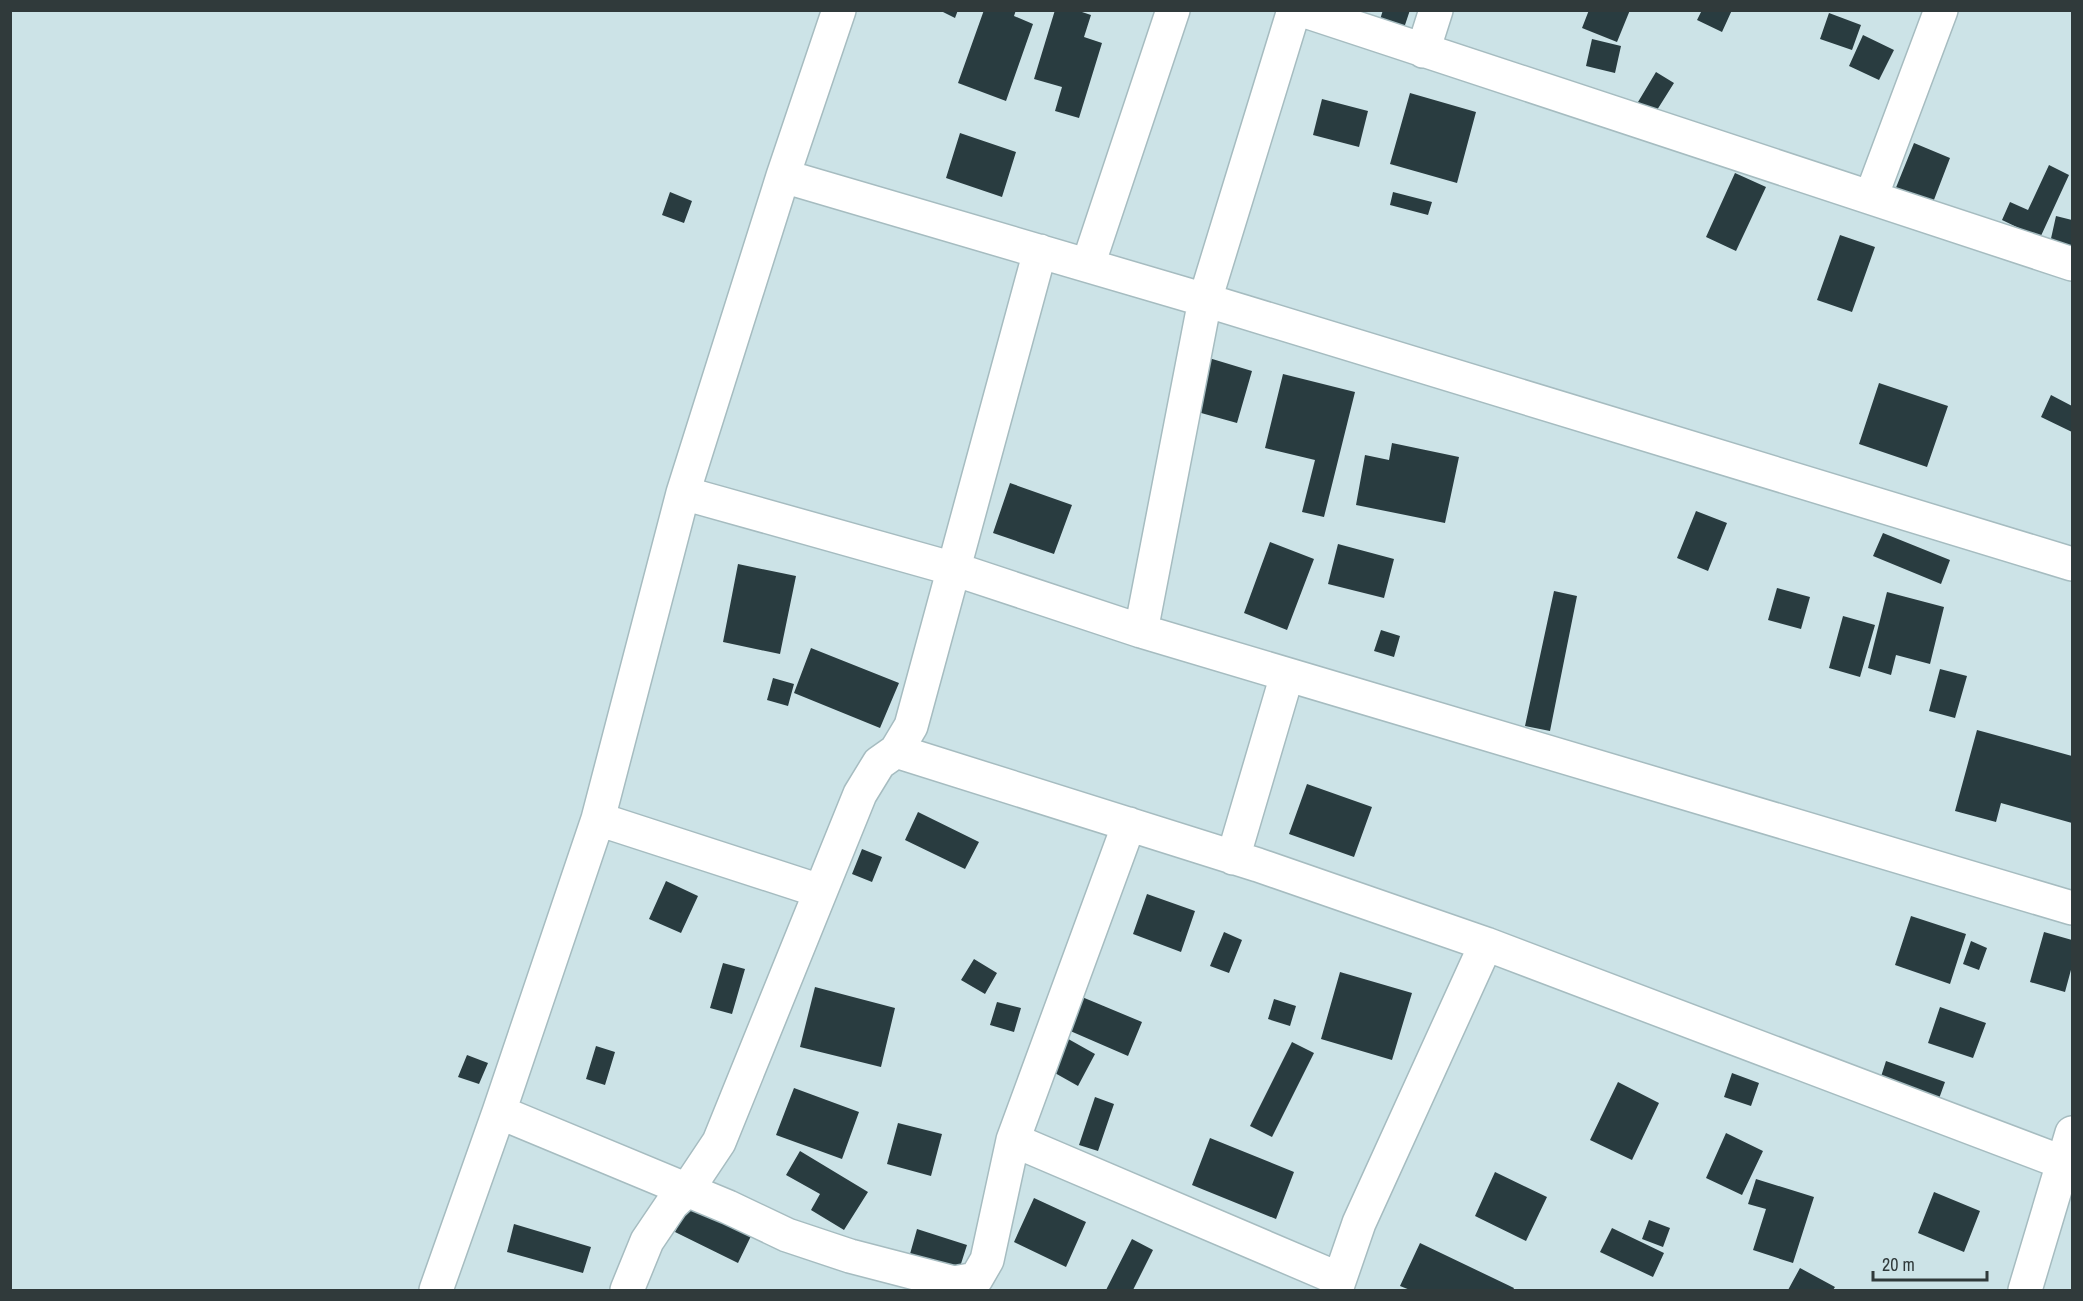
<svg xmlns="http://www.w3.org/2000/svg" width="2083" height="1301" viewBox="0 0 2083 1301" font-family="'Archivo Narrow',sans-serif">
  <style>
    .building { fill: #293c40 }
    .lines { fill: none; stroke-linecap: round; stroke-linejoin: round }
    .street-casing { stroke: #a6bcc0; stroke-width: 36 }
    .secondary-casing { stroke: #a6bcc0; stroke-width: 36 }
    .street { stroke: #fff; stroke-width: 33 }
    .secondary { stroke: #fff; stroke-width: 33 }
  </style>
  <rect width="100%" height="100%" fill="#cce3e7"/>
  <path class="building" d="M939,10H958L955,18Z
    M984,10H1016L1014,16L1033,24L1006,101L958,83Z
    M1055,10H1076L1091,15L1084,37L1102,43L1079,118L1055,111L1062,87L1034,79Z
    M1383,10H1410L1402,34L1378,26Z
    M1589,10H1630L1617,42L1582,28Z
    M1702,10H1732L1722,32L1697,20Z
    M1829,13L1861,25L1852,50L1820,39Z
    M1863,35L1894,50L1879,80L1849,66Z
    M1592,39L1621,46L1615,73L1586,66Z
    M1656,72L1674,83L1652,118L1635,107Z
    M1410,93L1476,112L1457,183L1390,164Z
    M1322,99L1368,111L1359,147L1313,135Z
    M960,133L1016,152L1002,197L946,178Z
    M1914,143L1950,158L1932,205L1895,190Z
    M2049,165L2069,175L2040,238L2002,220L2010,202L2028,210Z
    M1735,173L1766,187L1736,251L1706,237Z
    M670,192L692,201L684,223L662,215Z
    M1393,192L1432,202L1428,215L1390,205Z
    M2056,216L2072,220V249L2050,243Z
    M1840,235L1875,247L1852,312L1817,300Z
    M1209,358L1252,371L1237,423L1194,411Z
    M1283,374L1355,392L1324,517L1302,512L1315,460L1265,448Z
    M1879,383L1948,406L1927,467L1859,444Z
    M2051,395L2072,406V432L2041,417Z
    M1392,443L1459,457L1445,523L1356,505L1365,455L1389,460Z
    M1010,483L1072,505L1054,554L993,533Z
    M1696,511L1727,523L1708,571L1677,558Z
    M1883,533L1950,560L1941,584L1873,556Z
    M1270,542L1314,559L1287,630L1244,613Z
    M1338,544L1394,559L1384,598L1328,584Z
    M738,564L796,576L780,654L723,642Z
    M1777,588L1810,597L1801,629L1768,620Z
    M1554,591L1577,596L1550,731L1525,726Z
    M1887,592L1944,607L1930,664L1896,655L1891,675L1868,668Z
    M1843,616L1875,625L1860,677L1829,668Z
    M1381,630L1400,636L1394,657L1374,651Z
    M811,648L899,683L880,728L794,693Z
    M1940,669L1967,676L1955,718L1929,711Z
    M773,678L794,684L788,706L767,700Z
    M1977,730L2072,756V823L2001,803L1996,822L1955,811Z
    M1307,784L1372,807L1354,857L1289,834Z
    M918,812L979,842L965,869L905,840Z
    M862,849L882,857L872,882L852,874Z
    M666,881L698,896L681,933L649,919Z
    M1147,894L1195,911L1181,952L1133,934Z
    M1911,916L1966,934L1950,984L1895,965Z
    M1224,932L1242,940L1229,973L1210,966Z
    M2044,932L2072,940V966L2065,992L2030,982Z
    M1971,941L1987,948L1979,970L1963,964Z
    M974,959L997,973L985,994L961,980Z
    M723,963L745,969L732,1014L710,1008Z
    M1340,972L1412,993L1392,1060L1321,1039Z
    M815,987L895,1008L881,1067L800,1047Z
    M1082,997L1142,1022L1128,1056L1068,1030Z
    M1274,999L1296,1006L1290,1026L1268,1019Z
    M997,1002L1021,1008L1014,1032L990,1025Z
    M1940,1007L1986,1023L1973,1058L1928,1043Z
    M1063,1036L1095,1054L1078,1086L1046,1068Z
    M1292,1042L1314,1053L1272,1137L1250,1126Z
    M596,1046L615,1052L605,1085L586,1079Z
    M467,1055L488,1063L479,1084L458,1077Z
    M1886,1061L1945,1082L1936,1107L1878,1086Z
    M1732,1073L1759,1083L1751,1106L1724,1097Z
    M1618,1082L1659,1103L1632,1160L1590,1140Z
    M794,1088L859,1112L842,1159L776,1135Z
    M1095,1097L1114,1104L1098,1151L1079,1145Z
    M898,1123L942,1134L931,1176L887,1164Z
    M1726,1133L1763,1151L1742,1195L1706,1178Z
    M1210,1138L1294,1172L1276,1219L1192,1185Z
    M800,1151L868,1192L844,1230L811,1210L820,1194L786,1175Z
    M1495,1172L1547,1197L1526,1241L1475,1216Z
    M1756,1179L1814,1197L1793,1263L1753,1250L1766,1209L1748,1204Z
    M1934,1192L1980,1211L1964,1252L1918,1233Z
    M1034,1198L1086,1222L1066,1267L1014,1242Z
    M688,1205L751,1236L738,1263L675,1232Z
    M1649,1220L1670,1228L1663,1247L1642,1239Z
    M514,1224L591,1247L583,1273L507,1252Z
    M1612,1228L1664,1253L1653,1277L1600,1252Z
    M917,1229L967,1245L959,1270L910,1254Z
    M1132,1239L1153,1250L1133,1290H1106Z
    M1420,1243L1514,1288L1513,1290H1410L1400,1286Z
    M1800,1268L1835,1287L1833,1290H1788Z"/>
  <g class="lines">
    <g class="street-casing">
      <path id="street" d="M1302,10L2072,264
        M1423,51L1436,10
        M783,176L1205,300L2072,564
        M1871,197L1941,10
        M1088,265L1173,10
        M683,493L954,569L1141,631L2072,908
        M1141,631L1205,300L1294,10
        M896,751L1258,865L1486,944L2072,1166
        M598,819L820,891
        M1233,858L1287,675
        M499,1112L728,1207L787,1235L850,1256L954,1283L976,1279L987,1260L1013,1140L1129,824
        M1013,1140L1339,1279
        M436,1290L499,1112L598,819L683,493L783,176L839,10
        M627,1290L647,1241L672,1204L687,1190L719,1142L860,794L879,763L896,751L911,726L1040,251
        M1336,1290L1359,1223L1486,944"/>
    </g>
    <g class="secondary-casing">
      <path id="secondary" d="M2025,1290L2072,1133"/>
    </g>
    <use href="#street" class="street"/>
    <use href="#secondary" class="secondary"/>
  </g>
  <rect width="2083" height="1301" fill="none" stroke="#303a3b" stroke-width="24"/>
  <path d="M1873 1271v9h114v-9" fill="none" stroke="#303a3b" stroke-width="3"/>
  <text x="1882" y="1271" font-size="18" fill="#303a3b" stroke="#cce3e7" stroke-width="4.5" paint-order="stroke">20 m</text>
</svg>
